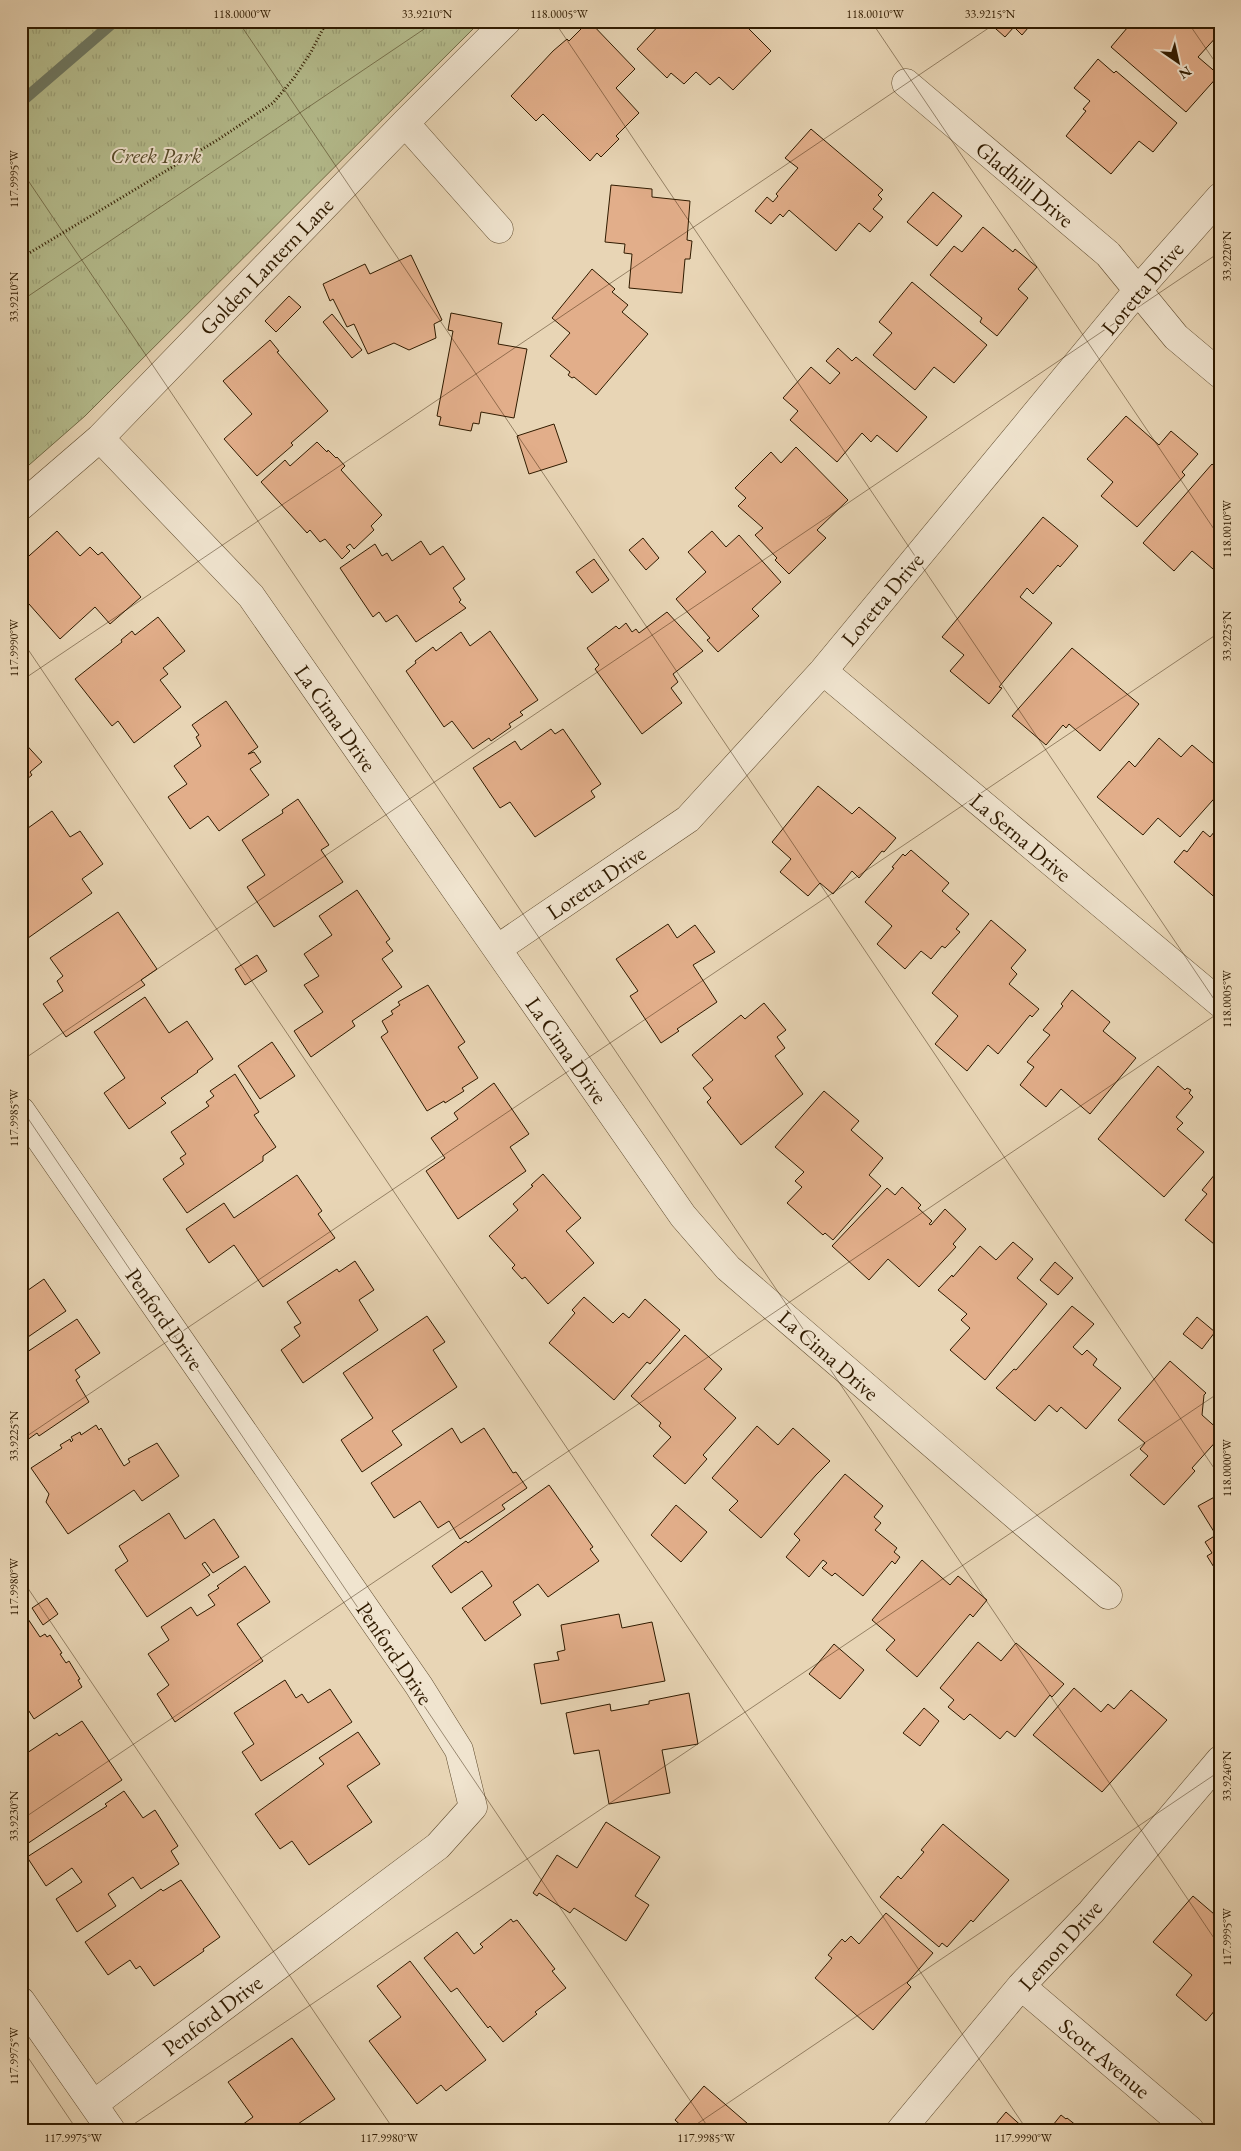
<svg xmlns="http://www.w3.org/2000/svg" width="1241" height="2151" viewBox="0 0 1241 2151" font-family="'EB Garamond',serif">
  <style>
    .park { fill: url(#park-tufts); stroke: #726c47 }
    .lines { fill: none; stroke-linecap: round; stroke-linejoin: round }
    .stream { stroke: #6e7a65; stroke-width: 11 }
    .building { fill: #e2ae8a; stroke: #301b00 }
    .minor-casing { stroke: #5e4a2d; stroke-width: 29 }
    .path { stroke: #301b00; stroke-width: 3; stroke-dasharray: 1 2.5; stroke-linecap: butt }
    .minor { stroke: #f0e4cf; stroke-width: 28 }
    .ticks { fill: none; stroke: #301b00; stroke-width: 1; stroke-opacity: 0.45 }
    .labels { text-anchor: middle; stroke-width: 4; stroke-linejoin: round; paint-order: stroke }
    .park-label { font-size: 22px; font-style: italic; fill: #584c2b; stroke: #f0e4cf }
    .street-label { font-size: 22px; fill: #301b00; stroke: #f0e4cf }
    .neatline { fill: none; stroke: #301b00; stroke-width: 2 }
    .ticks-label { font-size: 12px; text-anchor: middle; fill: #301b00 }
  </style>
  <defs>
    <pattern id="park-tufts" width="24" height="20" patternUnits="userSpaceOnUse" patternTransform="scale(1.25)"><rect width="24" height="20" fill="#b5bd8e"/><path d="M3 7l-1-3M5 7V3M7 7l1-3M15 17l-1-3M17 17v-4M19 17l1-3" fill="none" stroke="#9ca279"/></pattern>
  </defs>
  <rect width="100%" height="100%" fill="#e8d5b5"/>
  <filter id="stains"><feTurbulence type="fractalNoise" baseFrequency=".004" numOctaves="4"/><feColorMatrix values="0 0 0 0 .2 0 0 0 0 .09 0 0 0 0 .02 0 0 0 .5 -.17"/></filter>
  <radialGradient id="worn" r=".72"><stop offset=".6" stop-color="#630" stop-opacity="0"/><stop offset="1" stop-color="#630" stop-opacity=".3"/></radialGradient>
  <path class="park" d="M21,21H481L85,416L21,472Z"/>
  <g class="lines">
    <path class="stream" d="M21,102L115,21"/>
  </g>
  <path class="building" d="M589,21L635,69L616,88L639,113L616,136L619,139L601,157L597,153L590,161L543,114L536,121L511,96L553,51L567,39L569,41Z
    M663,21H741L771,51L733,90L719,77L710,85L696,72L684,84L671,73L667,78L637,49Z
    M987,21H1034L1022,35L1014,27L1005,37Z
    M1133,21H1155L1160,26L1164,21H1204L1219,34L1198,57L1219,75L1186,112L1111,47Z
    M1098,59L1114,73L1116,71L1177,123L1153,152L1139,141L1111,174L1066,136L1086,111L1083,109L1090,101L1074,88Z
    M811,129L883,190L878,195L882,199L873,209L883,217L870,232L859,223L836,251L789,210L783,217L780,214L771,224L755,211L767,197L773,202L778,196L776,194L798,168L785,158Z
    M611,185L652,189V197L690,201L687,240L692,241L690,259H685L682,293L629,288L632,254L624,253L625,244L605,242Z
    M933,192L962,216L937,246L907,222Z
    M983,227L1013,252L1015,249L1037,267L1018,289L1028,298L997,336L980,322L982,318L930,275L954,246L962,252Z
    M411,255L442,320L434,324L436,338L409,350L394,343L368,354L354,324L347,327L333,299L330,301L323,284L365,264L370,274Z
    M592,269L615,289L612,292L628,305L622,312L648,334L596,395L574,377L572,378L568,375L570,372L550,356L570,333L552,318Z
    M912,282L987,345L954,383L934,367L915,390L873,355L892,333L879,322Z
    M289,296L301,307L276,332L265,321Z
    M451,313L502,323L498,344L527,349L514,418L481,412L479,424L473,423L471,431L439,425L441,417L437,416L453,331L448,330Z
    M332,314L362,350L352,358L323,322Z
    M270,340L279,351L277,352L328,411L291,443L293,445L257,476L224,439L252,414L223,381Z
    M838,348L852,361L856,357L927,417L897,452L877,435L871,442L862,433L837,462L790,420L798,411L783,398L811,367L830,384L840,373L826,361Z
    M1126,416L1159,445L1171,431L1198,454L1182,472L1185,475L1137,527L1101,496L1113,482L1087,459Z
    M554,424L567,462L529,474L517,436Z
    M317,442L327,452L328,450L336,458L337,457L345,466L341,470L382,515L371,526L374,530L354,549L350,544L346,547L350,551L342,559L325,539L320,542L310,530L307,533L261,482L285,460L290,466Z
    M796,447L848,500L817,530L826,538L789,574L775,560L777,558L755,535L763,528L738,506L746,498L735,488L771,452L781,463Z
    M1212,464L1220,471V578V575L1192,551L1174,571L1143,543Z
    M1043,517L1078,546L1060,567L1058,565L1033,594L1027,588L1020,597L1052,623L999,687L1002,688L989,704L950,671L964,655L942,637Z
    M57,531L80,556L90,547L98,555L102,552L141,597L110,624L95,607L60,639L21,595L23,581L21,563Z
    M712,531L726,547L739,535L781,582L752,609L759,616L718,652L707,640L710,638L676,599L706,572L688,552Z
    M643,538L659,558L646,570L629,550Z
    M421,541L430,555L443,546L465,579L453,588L461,600L459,602L466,608L416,642L397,615L386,622L379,612L373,617L340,568L375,544L382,556L387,553L392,561Z
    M594,559L609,580L592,593L576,572Z
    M667,612L703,651L673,674L678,682L671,688L682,703L642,734L595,669L599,665L587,648L616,626L619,629L626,623L632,632L636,629L639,633Z
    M158,617L185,651L163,668L168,674L160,680L181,707L134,743L118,721L112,726L75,679L122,642L121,640L132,631L135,635Z
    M490,631L538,700L520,712L523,715L509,724L511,727L491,741L489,738L473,749L452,721L444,727L406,671L416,663L415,661L433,647L436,651L461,632L470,646Z
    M1072,648L1139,704L1100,751L1069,724L1066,728L1063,725L1046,745L1012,716Z
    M226,701L258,747L248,754L254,752L261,762L250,769L269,795L219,831L208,816L190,829L168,797L187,784L174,766L201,746L196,737L199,735L192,725Z
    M551,729L555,734L563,729L601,784L591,791L595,797L535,837L510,802L500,808L473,768L515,741L521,750Z
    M1159,738L1181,757L1192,745L1220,769V792L1180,837L1158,818L1143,835L1097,797L1129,761L1135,767Z
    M21,739L42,762L30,772L32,775L21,784Z
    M818,786L852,814L859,807L896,838L884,852L882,851L859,878L852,871L833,894L820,883L808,896L780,872L791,859L772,842Z
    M298,799L329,845L321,850L343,882L274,927L247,887L265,875L242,840L283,813L282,810Z
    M52,811L70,837L80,831L103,864L82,879L92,893L21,943V833Z
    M1220,825V901H1219L1174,862L1184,850L1187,852L1203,831L1210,837Z
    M911,850L949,883L942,891L969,914L956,929L960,932L945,948L942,946L931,959L921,951L905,969L877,944L892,926L865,902L894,868L892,867L903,854L905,856Z
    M357,890L390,939L386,942L393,951L382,959L402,987L352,1021L355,1026L311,1057L294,1031L323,1012L304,985L319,976L304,954L332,935L319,916Z
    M118,912L157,969L141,980L145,985L66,1037L43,1004L63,991L57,981L63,976L50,958Z
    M991,920L1026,950L1011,968L1017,974L1009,984L1039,1009L1032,1017L1030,1015L998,1054L988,1045L967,1071L935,1044L958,1016L932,993Z
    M668,924L677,938L695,925L715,952L693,965L717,1002L677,1029L679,1031L661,1043L630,996L638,991L616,959Z
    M257,955L267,971L245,985L235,969Z
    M428,985L465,1042L458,1047L478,1078L462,1088L464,1091L445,1103L444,1101L427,1111L381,1037L388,1032L382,1021L393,1014L391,1011L400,1005L398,1002Z
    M1072,990L1110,1022L1103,1031L1136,1058L1090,1114L1061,1089L1046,1107L1020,1085L1034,1067L1027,1062L1050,1035L1043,1030L1063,1006L1061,1004Z
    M145,997L169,1033L187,1021L213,1059L197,1071L198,1072L161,1098L166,1103L129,1129L104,1093L125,1078L94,1032Z
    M764,1003L786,1030L777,1037L785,1048L775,1056L803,1094L741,1145L707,1102L711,1098L703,1088L713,1080L692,1055L741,1015L745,1019Z
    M272,1042L295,1076L260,1099L238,1066Z
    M1158,1066L1185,1090L1187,1088L1191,1090L1189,1093L1193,1097L1176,1117L1183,1123L1177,1129L1204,1152L1164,1197L1098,1139Z
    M235,1074L259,1112L254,1115L276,1147L263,1156V1161L187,1213L163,1179L184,1164L180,1158L186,1154L171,1132L209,1106L206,1102L214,1096L210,1091Z
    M494,1083L529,1134L510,1147L526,1171L458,1219L426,1171L445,1158L431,1138L458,1119L454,1113Z
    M824,1091L859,1121L851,1130L883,1158L869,1175L881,1186L833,1240L825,1233L823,1235L787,1203L802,1187L795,1181L804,1172L775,1147Z
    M1220,1168V1249L1185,1220L1207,1194L1202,1190Z
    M543,1174L581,1218L566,1231L594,1263L548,1304L525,1277L522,1279L512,1268L515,1265L489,1236L518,1210L513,1204L533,1186L531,1185Z
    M297,1175L322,1211L318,1214L335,1238L263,1287L234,1245L209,1263L186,1229L224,1203L234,1218Z
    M902,1187L921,1205L918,1208L932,1221L929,1224L931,1225L945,1209L966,1229L953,1244L956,1247L919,1287L888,1259L869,1280L832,1246L887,1188L895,1195Z
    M1013,1242L1033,1259L1017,1278L1047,1304L985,1380L950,1350L970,1328L961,1320L967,1314L938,1290L952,1275L953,1277L980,1246L996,1260Z
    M355,1261L374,1290L359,1300L378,1330L303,1383L281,1350L300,1336L294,1327L301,1323L287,1302L337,1269L339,1272Z
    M1055,1262L1073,1278L1058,1295L1040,1280Z
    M44,1279L66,1311L28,1337L21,1328V1295Z
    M584,1297L613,1323L623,1313L629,1318L645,1299L680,1330L650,1364L647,1362L614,1400L549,1343L575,1313L572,1310Z
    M1072,1306L1094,1324L1073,1347L1082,1355L1087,1350L1097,1359L1093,1365L1121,1388L1086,1429L1061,1407L1057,1412L1049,1405L1035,1421L996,1388L1014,1369L1016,1370Z
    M427,1316L445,1342L433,1350L457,1387L392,1431L402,1445L362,1472L341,1440L373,1418L343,1373Z
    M1197,1317L1215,1332L1202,1349L1183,1334Z
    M77,1319L100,1353L75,1370L80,1377L76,1380L89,1402L39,1436L37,1433L23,1443L21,1356Z
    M685,1335L722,1369L704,1389L736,1418L703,1455L707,1459L685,1484L653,1456L671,1437L659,1426L661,1423L631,1396Z
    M1170,1361L1206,1393L1204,1395L1202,1415L1220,1431V1437L1192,1468L1195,1471L1164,1505L1130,1475L1148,1456L1140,1449L1145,1443L1118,1420Z
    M96,1425L99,1430L101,1428L124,1466L130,1462L128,1459L157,1443L179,1476L142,1501L134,1490L68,1534L46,1502L49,1494L31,1468L62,1448L60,1445L70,1439L71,1442L73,1440L71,1437L80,1432L81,1435Z
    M757,1426L778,1445L793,1428L830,1461L816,1475L761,1538L729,1510L738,1501L712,1478Z
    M452,1428L461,1443L484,1428L513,1473L516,1472L527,1488L502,1505L505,1509L460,1539L449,1521L438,1528L420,1501L394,1518L371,1483Z
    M845,1474L883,1506L874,1517L881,1523L875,1530L897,1548L894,1552L900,1557L895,1564L892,1561L863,1596L835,1573L832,1576L822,1568L827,1563L823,1560L809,1577L786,1557L800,1540L794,1534Z
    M549,1485L593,1547L590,1549L599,1561L548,1597L538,1584L513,1602L521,1615L485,1641L462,1608L492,1586L482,1571L451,1593L432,1566L466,1541L468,1543Z
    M1220,1494V1577L1207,1556L1212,1553L1205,1542L1216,1535L1198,1506Z
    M676,1505L707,1532L681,1562L651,1535Z
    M169,1513L185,1539L214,1519L239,1557L213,1573L205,1562L202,1564L210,1575L147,1617L115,1570L128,1561L119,1546Z
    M922,1560L950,1585L958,1576L987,1600L973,1617L970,1614L917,1677L886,1650L895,1640L872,1620Z
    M245,1566L270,1602L237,1624L263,1661L175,1722L157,1694L169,1685L148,1654L169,1640L161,1627L191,1607L197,1616L215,1605L208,1595L219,1588L217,1586Z
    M47,1598L58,1614L43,1625L32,1608Z
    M619,1614L622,1628L652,1622L665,1681L541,1704L534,1664L559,1660L557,1652L565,1650L561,1625Z
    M28,1619L40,1637L45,1634L47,1637L50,1635L62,1653L60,1654L66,1663L69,1661L80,1679L78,1680L82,1687L34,1719L27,1708L21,1711V1623Z
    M978,1642L1001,1661L1016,1643L1064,1684L1052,1697L1050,1695L1015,1737L1007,1731L1000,1739L970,1714L964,1720L948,1707L954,1700L940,1688Z
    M834,1644L864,1670L840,1699L809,1674Z
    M285,1680L296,1698L302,1694L308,1703L330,1689L352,1722L261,1781L242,1752L254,1744L234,1713Z
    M1074,1688L1101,1712L1108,1704L1114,1709L1131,1690L1167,1720L1102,1792L1033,1735Z
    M689,1693L698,1744L662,1750L670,1793L609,1804L599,1750L574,1754L566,1713L610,1704L611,1711L649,1704V1701Z
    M924,1708L939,1721L920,1746L903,1733Z
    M82,1721L122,1780L21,1848V1757L57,1733L59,1736Z
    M358,1732L380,1764L347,1786L372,1822L309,1865L292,1841L280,1849L255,1814L324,1764L319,1758Z
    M124,1791L143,1818L155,1810L178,1846L171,1851L179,1864L141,1889L133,1877L108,1894L116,1906L77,1932L56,1899L82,1882L72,1868L46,1886L27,1857L107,1806L105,1804Z
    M606,1822L660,1857L635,1896L649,1905L626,1941L574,1908L570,1913L539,1893L537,1896L533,1893L557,1855L577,1868Z
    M943,1824L1009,1880L973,1922L971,1920L947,1947L942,1943L939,1947L880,1897L898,1876L901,1879L924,1852L921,1850Z
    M181,1880L220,1937L203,1949L204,1951L154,1986L140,1966L136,1969L130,1960L108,1975L85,1942L161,1889L163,1891Z
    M1193,1896L1214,1914L1220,1908V2004L1206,2021L1176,1995L1192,1975L1153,1942Z
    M886,1913L933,1953L907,1983L911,1987L873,2030L815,1978L832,1958L828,1955L842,1939L845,1942L851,1936L859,1944Z
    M511,1919L513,1922L517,1920L555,1969L552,1971L566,1988L535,2012L537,2014L503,2042L490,2026L488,2028L457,1988L451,1992L424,1958L457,1932L474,1954L483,1947L480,1944Z
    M410,1961L486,2060L446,2091L441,2085L417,2104L369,2041L401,2017L377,1986Z
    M292,2038L335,2099L289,2130H235L253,2117L228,2082Z
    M704,2086L755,2130H686L675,2120Z
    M1006,2112L1026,2130H991Z
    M1061,2115L1066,2119L1067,2118L1082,2130H1049Z"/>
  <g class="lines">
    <g class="minor-casing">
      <path id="minor" d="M906,83L1108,254L1176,337L1220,374
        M405,123L499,229
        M100,438L251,596L683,1216L728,1268L1108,1595
        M21,506L100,438L405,123L507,21
        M823,671L1220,1003
        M497,949L688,819L823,671L1138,290L1220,197
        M21,1111L419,1686L459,1750L473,1807L438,1846L94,2104
        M1021,1986L1190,2130
        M21,2001L111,2130
        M901,2130L1021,1986L1091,1912L1220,1760"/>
    </g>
    <path class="path" d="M21,258L219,139L273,103L294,78L311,52L327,21"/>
    <use href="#minor" class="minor"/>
  </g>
  <path class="ticks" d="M238,21L1220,1477M554,21L1220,1008M871,21L1220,538M1187,21L1220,69M21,170L1220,1947M21,301L436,21M21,639L1027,2130M21,681L999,21M21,1061L1220,252M21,1108L710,2130M21,1440L1220,632M21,1578L394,2130M21,1820L1220,1012M21,2047L77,2130M125,2130L1220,1392M688,2130L1220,1771"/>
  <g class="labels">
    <g class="park-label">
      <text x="156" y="163">Creek Park</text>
    </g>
    <g class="street-label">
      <text transform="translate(1025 184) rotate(40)" y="8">Gladhill Drive</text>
      <text transform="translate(266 266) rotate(-46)" y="8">Golden Lantern Lane</text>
      <text transform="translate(1142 288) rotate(-50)" y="8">Loretta Drive</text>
      <text transform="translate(882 599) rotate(-50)" y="8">Loretta Drive</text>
      <text transform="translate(336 718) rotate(55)" y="8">La Cima Drive</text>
      <text transform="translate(1021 837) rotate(40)" y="8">La Serna Drive</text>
      <text transform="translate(596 882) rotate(-34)" y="8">Loretta Drive</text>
      <text transform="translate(567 1050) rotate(55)" y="8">La Cima Drive</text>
      <text transform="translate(165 1319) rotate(55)" y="8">Penford Drive</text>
      <text transform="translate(829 1355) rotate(41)" y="8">La Cima Drive</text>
      <text transform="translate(395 1653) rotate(56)" y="8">Penford Drive</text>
      <text transform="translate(1060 1945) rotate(-48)" y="8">Lemon Drive</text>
      <text transform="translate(212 2015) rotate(-37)" y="8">Penford Drive</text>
      <text transform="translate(1105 2058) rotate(40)" y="8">Scott Avenue</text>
    </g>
  </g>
  <rect width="1241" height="2151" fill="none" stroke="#e8d5b5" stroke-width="55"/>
  <g transform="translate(1178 62) rotate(146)" stroke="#f0e4cf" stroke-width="4" paint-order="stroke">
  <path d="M0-4L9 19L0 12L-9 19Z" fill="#301b00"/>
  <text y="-8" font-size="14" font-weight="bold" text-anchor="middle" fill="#301b00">N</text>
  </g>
  <rect x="28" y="28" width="1186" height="2096" class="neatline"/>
  <g class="ticks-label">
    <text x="242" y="18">118.0000°W</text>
    <text x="427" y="18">33.9210°N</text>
    <text x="559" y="18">118.0005°W</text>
    <text x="875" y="18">118.0010°W</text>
    <text x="990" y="18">33.9215°N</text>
    <text transform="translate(14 179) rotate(-90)" y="4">117.9995°W</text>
    <text transform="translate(1227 256) rotate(-90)" y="4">33.9220°N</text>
    <text transform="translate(14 297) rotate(-90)" y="4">33.9210°N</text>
    <text transform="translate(1227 529) rotate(-90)" y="4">118.0010°W</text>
    <text transform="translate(1227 636) rotate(-90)" y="4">33.9225°N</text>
    <text transform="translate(14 648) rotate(-90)" y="4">117.9990°W</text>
    <text transform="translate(1227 999) rotate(-90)" y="4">118.0005°W</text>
    <text transform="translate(14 1118) rotate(-90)" y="4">117.9985°W</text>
    <text transform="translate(14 1436) rotate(-90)" y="4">33.9225°N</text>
    <text transform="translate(1227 1468) rotate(-90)" y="4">118.0000°W</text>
    <text transform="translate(14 1587) rotate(-90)" y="4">117.9980°W</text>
    <text transform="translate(1227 1776) rotate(-90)" y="4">33.9240°N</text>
    <text transform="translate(14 1816) rotate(-90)" y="4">33.9230°N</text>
    <text transform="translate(1227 1937) rotate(-90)" y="4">117.9995°W</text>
    <text transform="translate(14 2056) rotate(-90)" y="4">117.9975°W</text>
    <text x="73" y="2142">117.9975°W</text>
    <text x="389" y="2142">117.9980°W</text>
    <text x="706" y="2142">117.9985°W</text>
    <text x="1023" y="2142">117.9990°W</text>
  </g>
  <rect width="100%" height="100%" filter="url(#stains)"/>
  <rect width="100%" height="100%" fill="url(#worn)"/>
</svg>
